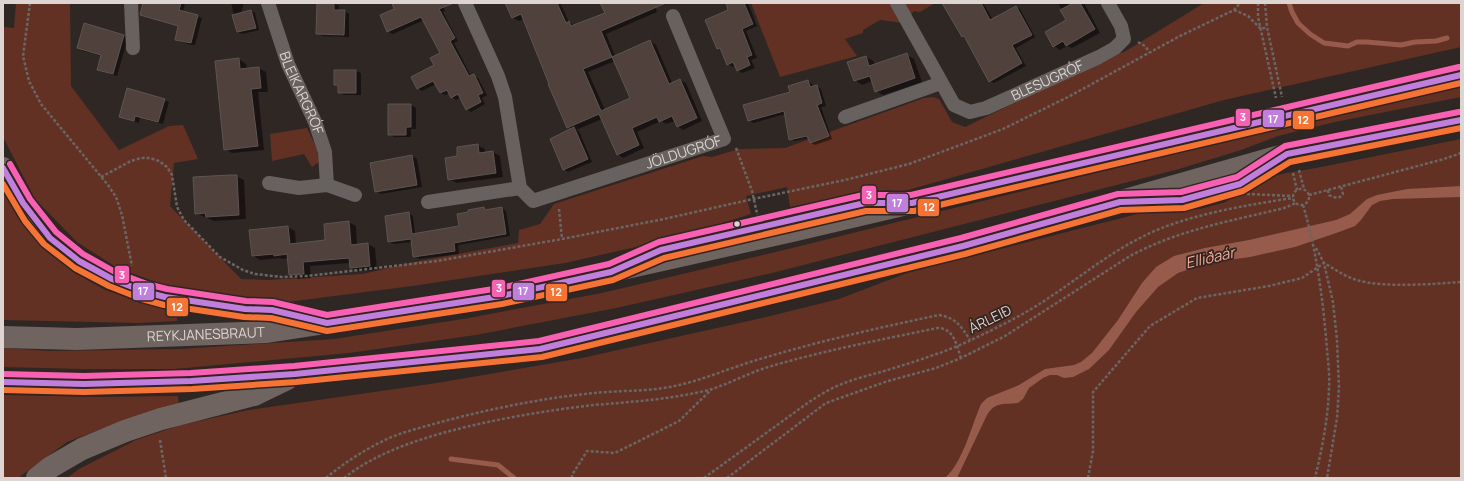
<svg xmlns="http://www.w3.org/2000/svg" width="1464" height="481" viewBox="0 0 1464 481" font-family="Manrope,sans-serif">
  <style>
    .green { fill: #623123 }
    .water { fill: #965b4b }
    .shadow { fill: #0007; fill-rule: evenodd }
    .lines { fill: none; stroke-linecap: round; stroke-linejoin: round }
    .stream { stroke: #965b4b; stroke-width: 5 }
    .building { fill: #50413c; stroke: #5c5552; fill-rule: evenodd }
    .path { stroke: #6b6664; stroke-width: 2.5; stroke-dasharray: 3 2; stroke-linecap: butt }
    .service { stroke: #67615f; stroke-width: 7 }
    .minor { stroke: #67615f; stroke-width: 14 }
    .trunk { stroke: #706461; stroke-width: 22 }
    .bus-1-casing { stroke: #332420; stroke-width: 9 }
    .bus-2-casing { stroke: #332420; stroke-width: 9 }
    .bus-3-casing { stroke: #332420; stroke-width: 9 }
    .bus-1 { stroke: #c07fdc; stroke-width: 6 }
    .bus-2 { stroke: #f57335; stroke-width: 6 }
    .bus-3 { stroke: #f860b3; stroke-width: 6 }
    .bus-dot { fill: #ded4d1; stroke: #332420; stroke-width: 1.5 }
    .labels { text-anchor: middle; stroke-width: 3.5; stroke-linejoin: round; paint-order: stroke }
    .street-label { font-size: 14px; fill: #ded4d1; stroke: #332420 }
    .water-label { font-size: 15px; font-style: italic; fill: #f7ab97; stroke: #332420 }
    .line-badge { stroke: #332420; stroke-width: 1.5 }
    .badge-label { font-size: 11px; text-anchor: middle; font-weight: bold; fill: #fff }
  </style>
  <rect width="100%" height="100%" fill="#2f2724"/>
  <path class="green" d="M16,3H70L71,86L119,150L169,126L183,125L198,159L174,163L170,206L241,279L268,280L363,274L414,262L518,243L519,230L540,224L554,204L703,156L712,157L739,149L785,148L924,98L933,97L939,99L952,122L965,127L1101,61L1126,51L1204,3H1461V47L1224,100L901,192L887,190L790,207L787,187L746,196L751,214L671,239L565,263L412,286L280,303L188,293L119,269L77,242L35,199L3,137V27L14,28Z
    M751,3H935L920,12L914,11L903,23L880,20L863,30V33L845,39L857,56L780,77Z
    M1461,86V97L1335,122L1278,136L1241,150L1179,169L772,273L616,308L476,335L349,353L175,369H83L3,367V348L51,351L180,349L334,339L463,319L602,293L788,249L1404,97Z
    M307,128L317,149L319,162L312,167L304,154L272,161L270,134Z
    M1461,139V478H67L79,469L136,440L181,425L249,410L437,383L582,358L762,318L839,299L907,273L1145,212L1200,209L1226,202L1239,190L1246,186L1260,179L1287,173L1316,168Z
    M3,192L32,235L73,272L105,290L143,302L177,311V321L138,323L3,320Z
    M3,395L103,397L178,396L179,406L114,424L67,442L18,478H3Z"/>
  <path class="water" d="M1461,186V197L1393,199L1380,201L1372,205L1361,220L1355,226L1339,232L1295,247L1250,257L1207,263L1178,273L1158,287L1136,312L1109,350L1089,369L1073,377L1064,378L1057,375H1050L1043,378L1029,388L1023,399L1018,403C1003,405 996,401 987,415L957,478H945C963,462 971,427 981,404L987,398L1019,385L1045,369L1074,365L1081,362L1092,353L1118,320L1142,283L1156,267L1174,256L1205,248L1249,240L1336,220L1350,214L1367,199L1377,195L1407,189Z"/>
  <path class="shadow" d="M144,3H185L183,12L202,18L195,45H190L176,40L179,27L141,15Z
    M231,3H244L241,13L251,11L255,13L259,30L242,34L238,32Z
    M318,3H334L339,6V11H345L349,14V37L322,36L317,33Z
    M411,3H442L445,11L443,12L458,41L454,43L471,76L474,75L478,78L487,95L482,98L485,104L471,112L466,109L461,97L456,100L452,97L449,93L445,95L441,93L436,84L422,91L418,88L435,66L441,54L424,20L393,34L388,32L381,16Z
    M506,3H560L569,22L575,26L606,13L602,3H661L655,6L657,12L606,34L615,56L650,41L656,45L672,83L680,80L686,83L702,121L683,130L677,126L675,121L666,124L661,121L637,132L644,148L623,158L617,154L602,119L576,130L579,131L592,162L568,172L564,169L572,129L568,127L524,19L519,21L513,18ZM615,61L631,99L605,110L588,72Z
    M727,3H748L757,26L746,31L757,58L751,60L755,68L742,73L737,70L735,66L733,67L728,64L722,51L718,48L730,11Z
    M954,3H983L993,20L1016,7L1020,9L1035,37L1016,48L1026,66L994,83L989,81L967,39L962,37Z
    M1058,3H1084L1100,33L1072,48L1067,46L1060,50L1054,46L1067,20Z
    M123,36L128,38L117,76L103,72L98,69L102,56L83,51L78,48Z
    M907,55L914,59L922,82L883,95L876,91L872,81L862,85L855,80L866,57L873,61L875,65Z
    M239,59L246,64L247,69L258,68L266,72L268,92H258L264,150L232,153L225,149Z
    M335,71H356L361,73V95H344L339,92V87L335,84Z
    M808,81L812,84L813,88L817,86L821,89L826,106L821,107L832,139L815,145L811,143L809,138L794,141L790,139L785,114L753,123L749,120Z
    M164,100L169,102L163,124L140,118L139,123L120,116Z
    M389,105H411L416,108V129H411V137H394L389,134Z
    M477,145L485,149V153L493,152L500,156L503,177L457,183L449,179L458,157Z
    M412,156L417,159L422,187L381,194L376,191Z
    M236,176L244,180L246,219L214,221L196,213Z
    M484,208L488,211L502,208L506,211L510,236L458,245L459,254L419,259L414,256L412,242L394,244L389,242L408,213L413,216L415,234L461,227Z
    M349,222L356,226L357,245L368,244L375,248L377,270L358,271L350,267V263L310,266L311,278L298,279L290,275L289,258L282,259L280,258L260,260L253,256L288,227L295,231L296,244L326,241Z"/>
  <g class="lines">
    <path class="stream" d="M1289,3L1292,12L1298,23L1310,34L1324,43L1348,46L1357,42H1367L1401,45L1415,42L1436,41L1447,38
      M451,459L498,465L514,478"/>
  </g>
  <path class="building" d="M143,3H181L179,10L198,15L191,43L175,40L178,26L140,15Z
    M317,3H334V10H345L344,35L316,34Z
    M392,3H454L439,9L455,38L450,41L469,76L474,74L483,93L478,95L481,102L466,110L458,94L451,98L447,90L440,93L433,81L417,89L411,77L434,65L430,58L440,53L421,17L387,32L380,15L394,9Z
    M505,3H557L566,23L569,21L571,26L605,13L600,3H666L601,31L612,57L650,40L669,84L680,79L697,118L677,127L672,116L659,122L657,117L632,128L639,145L617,155L599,114L567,128L548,84H549L521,14L512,18ZM612,57L630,98L601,111L583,69Z
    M726,3H744L753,24L742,29L752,55L747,57L750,65L737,71L733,62L727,65L720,48L717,49L705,20L728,10Z
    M942,3H981L990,20L1016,6L1032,35L1012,45L1022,63L989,82L964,36L962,37Z
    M1073,3H1080L1095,29L1066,46L1063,41L1053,47L1045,32L1066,20L1060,10Z
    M251,10L256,28L237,32L232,15Z
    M84,23L124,35L113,74L97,70L101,55L77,48Z
    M907,53L915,78L875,92L870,76L854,81L847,62L866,56L869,66Z
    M239,58L240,69L259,67L261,88L251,89L258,146L224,150L215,61Z
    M334,70H356V93H338V85H334Z
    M808,80L810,87L817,85L822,103L817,105L829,136L810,143L807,136L789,140L784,111L748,121L743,105L790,92L788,86Z
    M127,88L165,99L158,122L135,116L134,121L119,117Z
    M388,104H411V127H406V135H388Z
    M574,127L588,159L563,170L550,139Z
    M478,144L479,153L493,151L496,173L448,180L445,158L457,156V147Z
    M412,155L417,185L375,192L370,163Z
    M230,175H237L239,215L206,217L205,213L195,214L193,177Z
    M484,207L485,210L502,207L506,234L454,243L455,251L413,257L411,239L388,242L385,216L409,212L412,234L459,226L457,214L468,212V210Z
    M349,221L351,245L368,243L370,266L350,268L349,258L303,262L304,274L289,275L287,254L274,256V254L252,256L249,230L288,226L290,244L325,240L324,224Z"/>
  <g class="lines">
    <path class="path" d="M30,3L23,56L29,81L41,104L108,185L116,197L122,215L132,266
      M1258,3V17L1276,98
      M1265,3L1267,27L1282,97
      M1234,10L1248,16L1261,29L1267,27
      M1138,42L1145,46L1150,53
      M736,148L752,191L758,218
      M1299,170L1304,189
      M1293,173L1297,190
      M101,177L131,161L141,158H150L159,161L167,167L172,175L177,207L184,220L220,257L243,270L255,274L282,277L307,276L437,261L562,239L664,219L753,199L845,180L909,164L1003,129L1068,97L1180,36L1234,10L1240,3
      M1293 197a8 8 0 1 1 16 0a8 8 0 1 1-16 0Z
      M1328,190L1329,195C1334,198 1340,199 1343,194L1341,186
      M1247,194L1293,196
      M1309,195L1444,159L1461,153
      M1303,205C1317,252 1323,300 1327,349C1328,362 1330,375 1329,388C1328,419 1322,449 1315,478
      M559,209L562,239
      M1316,248L1324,263L1333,302L1337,340L1339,387L1337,418L1327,478
      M160,440L166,478
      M326,478C344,463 364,450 385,440C402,432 420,428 437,423C489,409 542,398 595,393C622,390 652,392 679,385C709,378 737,365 767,357C824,340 882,327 939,315C956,318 961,326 970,340
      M344,478C372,456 405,444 439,434C489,420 542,411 594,405C628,402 662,400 695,393C720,389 741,376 765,368C821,351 880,340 937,328C954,328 956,344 961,358
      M572,478V475L587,451L615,453L679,421L712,389
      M704,478L809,402C817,397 826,391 835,387C850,380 866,376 881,372C910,363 940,354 967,342C994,329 1022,316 1047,299C1079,278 1109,253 1144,236C1185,215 1247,205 1293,198
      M727,478L826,403L888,381L936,368L961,358L1005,336L1130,256C1178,230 1231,221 1284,208L1296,203
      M1088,478L1093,451V392L1150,326L1197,298L1269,286L1302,278L1324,263C1335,269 1345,277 1357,280C1383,288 1433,284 1461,282"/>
    <path class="service" d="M1156,201L1182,200L1240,184L1263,170"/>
    <g class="minor">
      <path d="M131,3L133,48"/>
      <path id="s1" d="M268,3L288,64L315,122L325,152L327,185"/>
      <path id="s2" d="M465,3L498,76L505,97L520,188L533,201L724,139L673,16"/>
      <path id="s3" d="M897,3L954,105L970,112L986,108L1099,57L1115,48L1124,39L1121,26L1108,3"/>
      <path d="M845,117L941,83"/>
      <path d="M269,183L299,188L327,185L355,195"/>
      <path d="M428,202L520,188"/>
    </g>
    <g class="trunk">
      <path d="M3,168C15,189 25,210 41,227C81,273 141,294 199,303C214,305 229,308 245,309C254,310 263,308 272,310C287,311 302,317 316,320"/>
      <path id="s4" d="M3,337L77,339L267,332L501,296L792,231L1338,103L1461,75"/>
      <path d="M3,382L84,384L191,381L295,374L540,349L963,246L1287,154L1461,120"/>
      <path d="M37,478L51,467L82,449L125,431L161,419L254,395L287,379"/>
    </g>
    <g class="bus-1-casing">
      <path id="bus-1" d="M3,168L23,203L50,238L79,261L112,279L145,292L165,297L245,309L272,310L327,323L501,296L611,272L661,250L865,203H912L1461,75
        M3,382L84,384L191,381L295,374L540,349L963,246L1120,202L1182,200L1240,184L1287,154L1461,120"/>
    </g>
    <g class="bus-2-casing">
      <path id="bus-2" d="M3,184L25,221L44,244L75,268L109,286L142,299L164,305L244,317L271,318L327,331L502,304L613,280L664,258L866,211H914L1461,83
        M3,390L84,392L192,389L296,382L542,357L965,254L1121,210L1184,208L1243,191L1290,162L1461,128"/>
    </g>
    <g class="bus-3-casing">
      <path id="bus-3" d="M10,164L30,199L56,232L83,254L115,272L147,284L167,289L246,301L273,302L327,315L500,288L609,264L659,242L863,195H911L1459,67
        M3,374L84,376L191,373L294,366L539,341L961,238L1118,194L1181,192L1237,177L1285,146L1459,112"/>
    </g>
    <use href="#bus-1" class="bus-1"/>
    <use href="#bus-2" class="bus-2"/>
    <use href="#bus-3" class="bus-3"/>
  </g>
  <circle class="bus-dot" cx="737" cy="224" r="3.5"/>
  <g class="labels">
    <g class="street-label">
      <text dy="5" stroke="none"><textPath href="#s3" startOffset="218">BLESUGRÓF</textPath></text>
      <text dy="5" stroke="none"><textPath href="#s1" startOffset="96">BLEIKARGRÓF</textPath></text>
      <text dy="5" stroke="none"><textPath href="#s2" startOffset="371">JÖLDUGRÓF</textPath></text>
      <text transform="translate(990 319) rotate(-26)" y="5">ÁRLEIÐ</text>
      <text dy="5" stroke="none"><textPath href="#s4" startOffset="203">REYKJANESBRAUT</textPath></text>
    </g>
    <g class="water-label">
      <text transform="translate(1210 258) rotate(-13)" y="5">Elliðaár</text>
    </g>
  </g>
  <g class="line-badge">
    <rect x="1235" y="108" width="16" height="19" rx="4" fill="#f860b3"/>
    <rect x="1262" y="109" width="23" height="19" rx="4" fill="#c07fdc"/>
    <rect x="1292" y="110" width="23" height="20" rx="4" fill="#f57335"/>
    <rect x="861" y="185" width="16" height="20" rx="4" fill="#f860b3"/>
    <rect x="886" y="193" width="23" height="20" rx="4" fill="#c07fdc"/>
    <rect x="917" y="198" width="23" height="19" rx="4" fill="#f57335"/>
    <rect x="114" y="265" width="16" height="19" rx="4" fill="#f860b3"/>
    <rect x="491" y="279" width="15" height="19" rx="4" fill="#f860b3"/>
    <rect x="512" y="282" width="23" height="19" rx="4" fill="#c07fdc"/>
    <rect x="132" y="282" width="23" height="19" rx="4" fill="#c07fdc"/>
    <rect x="545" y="283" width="23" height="19" rx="4" fill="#f57335"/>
    <rect x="166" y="297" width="23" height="20" rx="4" fill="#f57335"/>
  </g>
  <g class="badge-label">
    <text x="1243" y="121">3</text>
    <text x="1273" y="123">17</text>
    <text x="1303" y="124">12</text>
    <text x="869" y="199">3</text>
    <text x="897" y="207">17</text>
    <text x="929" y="211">12</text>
    <text x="122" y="279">3</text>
    <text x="499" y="292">3</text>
    <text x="523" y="295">17</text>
    <text x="143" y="295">17</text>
    <text x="556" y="296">12</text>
    <text x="177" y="311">12</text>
  </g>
  <rect width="1464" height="481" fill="none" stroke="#ded4d1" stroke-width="8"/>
</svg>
